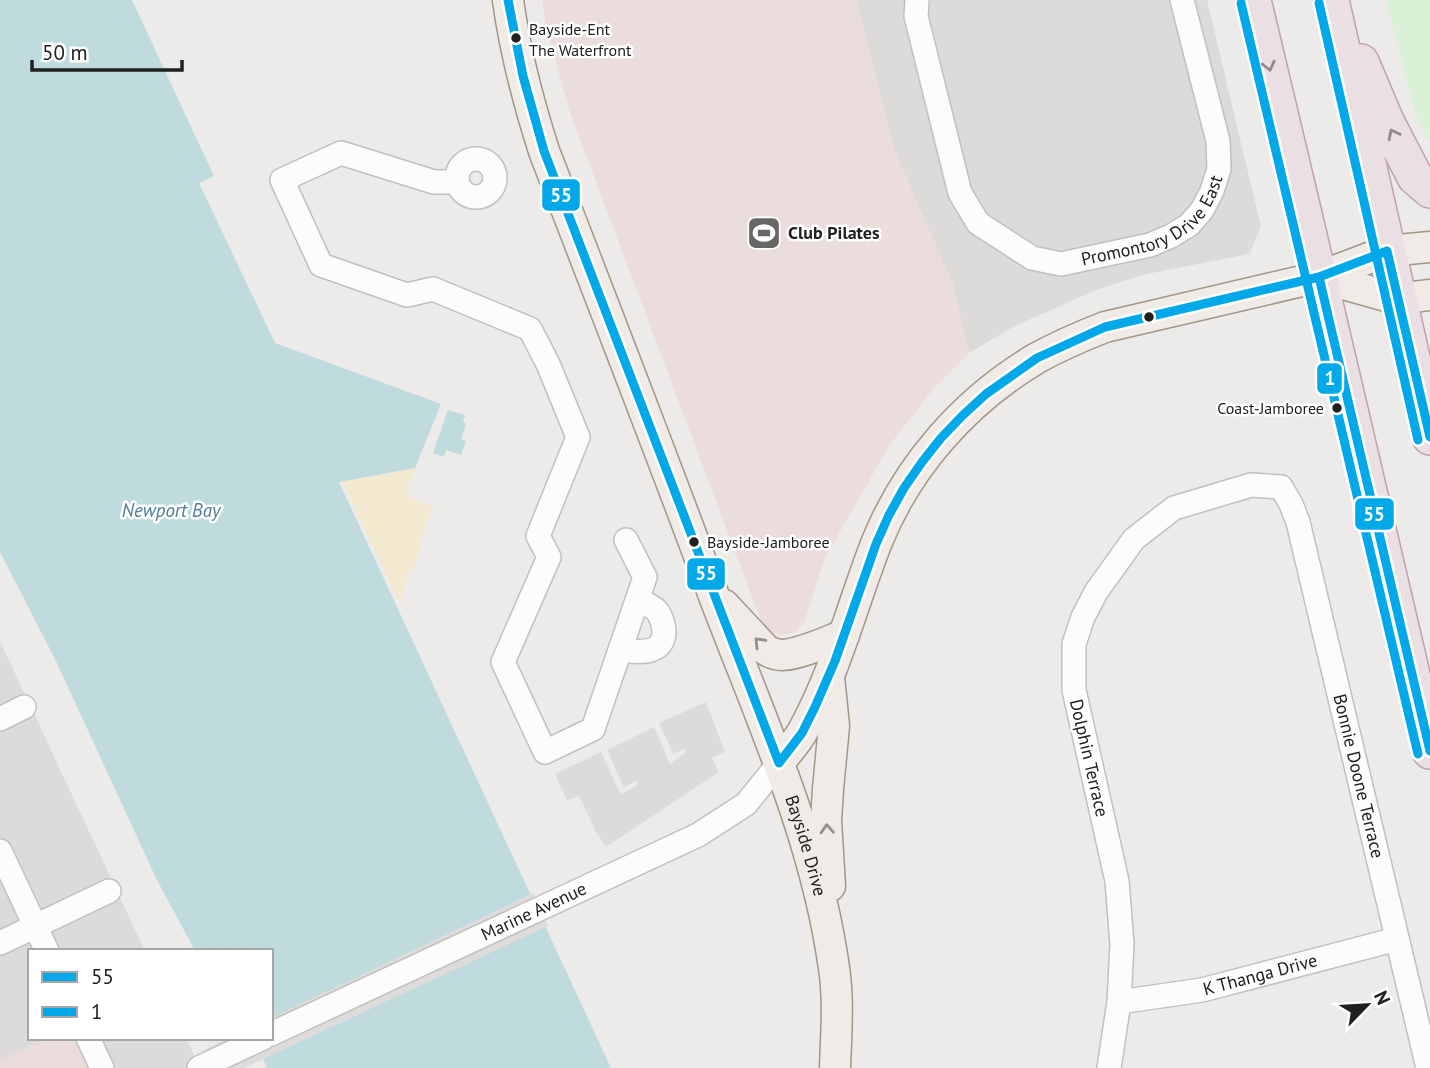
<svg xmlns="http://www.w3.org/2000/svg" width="1430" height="1068" viewBox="0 0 1430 1068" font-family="'PT Sans',sans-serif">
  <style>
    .built { fill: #dcdbda }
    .commercial { fill: #eadddc }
    .sand { fill: #f3e8d0 }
    .park { fill: #daf0d7 }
    .water { fill: #bfdbde }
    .pier { fill: #dddcdb }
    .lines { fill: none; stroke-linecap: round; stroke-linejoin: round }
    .minor-casing { stroke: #c1c0bf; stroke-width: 26 }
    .major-casing { stroke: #a29687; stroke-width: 33 }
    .highway-casing { stroke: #c0a2ae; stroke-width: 38 }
    .minor { stroke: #fcfcfc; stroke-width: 23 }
    .major { stroke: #f0ebe6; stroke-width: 30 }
    .highway { stroke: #eae0e3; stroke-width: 35 }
    .bus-1-casing { stroke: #fff; stroke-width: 14 }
    .bus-2-casing { stroke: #fff; stroke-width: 14 }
    .bus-1 { stroke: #02a8e8; stroke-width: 9 }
    .bus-2 { stroke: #02a8e8; stroke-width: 9 }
    .oneway { stroke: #8f8a8b }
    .oneway2 { stroke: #92908d }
    .bus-dot { fill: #202020; stroke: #fff; stroke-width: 2.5 }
    .labels { text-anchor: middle; stroke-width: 5; stroke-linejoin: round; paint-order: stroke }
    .bus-label { font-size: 16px; fill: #202020; stroke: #fff; text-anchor: start }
    .street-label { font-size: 18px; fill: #202020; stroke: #fff }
    .poi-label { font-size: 18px; font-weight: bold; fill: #202020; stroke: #fff; text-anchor: start }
    .water-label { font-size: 19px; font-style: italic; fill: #4d7b98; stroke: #fff }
    .line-badge { stroke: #fff; stroke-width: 2.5 }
    .badge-label { font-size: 19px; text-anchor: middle; font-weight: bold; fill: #fff }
  </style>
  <rect width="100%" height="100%" fill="#edebe9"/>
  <path class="built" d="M856,0H1207L1261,227L1249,254L1142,275L1096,290L1015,326L969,353L953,285L894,150Z
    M0,641L145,951H30V1038H186L200,1068H0Z
    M706,702L725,752L712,758L719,772L606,847L596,832L579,796L567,800L555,774L601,752L621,795L638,784L636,781L624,787L607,750L654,727L670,764L686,752L684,749L673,754L659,723Z"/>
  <path class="commercial" d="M542,0H856L894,150L953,285L969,353L933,389L889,446L825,558L804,623L796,632L781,635L770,632L761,621L571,115L547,33Z
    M49,1038H82L95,1068H0V1060Z"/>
  <path class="sand" d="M415,468L405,495L426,505L433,504L419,547L420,550L412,571H409L402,592L403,596L401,605L342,481Z"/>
  <path class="park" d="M1386,0H1430V142L1415,113Z"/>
  <path class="water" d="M0,0H132L214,176L199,183L275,343L441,404L415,468L339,482L611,1068H267L254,1038H271V951H195L156,878L55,659L0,552Z
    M448,410L465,415L463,421L466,424L461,440L466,441L461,455L446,450L444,457L433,453Z"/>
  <path class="pier" d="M533,893L548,926L244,1068H210L202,1051L228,1038H271V1018Z"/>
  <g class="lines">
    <g class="minor-casing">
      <g id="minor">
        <path id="s1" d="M917,0L916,16L960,193L978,223L1032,258L1061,264L1150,245L1171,236L1189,225L1202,210L1212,191L1219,169L1218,141L1182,0"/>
        <circle cx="476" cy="178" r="19"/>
        <path d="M457,182H434L341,153L282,180L321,265L407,295L433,289L530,329L548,364L578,437L538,536L549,557L503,662L545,752L593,729L645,577L626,540"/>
        <path d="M620,650C637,652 663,656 664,632C664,626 661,616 657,611C653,606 643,603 638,599"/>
        <path d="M0,719L24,707"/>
        <path d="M0,851L47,951"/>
        <path d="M0,943L109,891"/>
        <path id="s2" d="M1119,1002L1202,990L1397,939"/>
        <path id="s3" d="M271,1034L698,835L746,804L779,763"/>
        <path d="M88,1038L102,1068"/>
        <path d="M199,1068L263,1038"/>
        <path id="s4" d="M1109,1068L1119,1002L1122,944L1117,881L1074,690V644L1083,617L1096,592L1134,539L1174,508L1251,485L1281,487L1291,504L1298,522L1428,1068"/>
      </g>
    </g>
    <g class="major-casing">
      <g id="major">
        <path id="s5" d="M508,0C515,52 528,101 544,151C601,299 659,447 714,596C760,717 816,838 834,968C839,1001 836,1035 835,1068"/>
        <path d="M1319,277L1397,299L1430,295"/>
        <path d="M724,605L766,650C771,653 776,655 782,655C801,654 826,642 844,635"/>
        <path d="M829,677L834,726L828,789L826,821L830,886"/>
        <path d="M779,763C787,752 798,741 804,729C836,670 852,606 876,544C907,466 965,401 1037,358C1059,346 1082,336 1105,327L1319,277L1387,251L1430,247"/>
      </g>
    </g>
    <g class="highway-casing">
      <path id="highway" d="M1253,0C1313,250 1371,500 1430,751
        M1331,0L1430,437
        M1361,62L1386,121L1415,177L1430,190"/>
    </g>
    <use href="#minor" class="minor"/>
    <use href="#major" class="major"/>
    <use href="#highway" class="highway"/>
    <g class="bus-1-casing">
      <path id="bus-1" d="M508,0L523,76L544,151L779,763
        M1387,251L1430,437
        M1319,277L1430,751
        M779,763L802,733L815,707L835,661L876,544L889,515L904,488L922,462L941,438L963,415L986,394L1037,358L1105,327L1319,277L1387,251"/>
    </g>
    <g class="bus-2-casing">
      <path id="bus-2" d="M1241,3L1418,754
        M1319,3L1418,440"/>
    </g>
    <use href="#bus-1" class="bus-1"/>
    <use href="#bus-2" class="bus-2"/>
  </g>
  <defs><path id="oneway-chevron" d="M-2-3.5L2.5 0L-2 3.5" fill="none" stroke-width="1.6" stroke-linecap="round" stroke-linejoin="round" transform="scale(1.75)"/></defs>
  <g class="oneway">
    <use href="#oneway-chevron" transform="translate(1269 66) rotate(76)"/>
    <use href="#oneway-chevron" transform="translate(1393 134) rotate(-117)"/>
  </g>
  <g class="oneway2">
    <use href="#oneway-chevron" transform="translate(759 642) rotate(-134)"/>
    <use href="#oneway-chevron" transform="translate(827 829) rotate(-93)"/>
  </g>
  <defs>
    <g id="stadium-square" transform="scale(1.75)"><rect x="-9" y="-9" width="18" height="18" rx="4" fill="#686766" stroke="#fff"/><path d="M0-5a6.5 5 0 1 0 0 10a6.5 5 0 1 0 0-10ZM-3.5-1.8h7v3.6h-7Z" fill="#fff"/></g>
  </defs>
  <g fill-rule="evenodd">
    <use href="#stadium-square" x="764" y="233"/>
  </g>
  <g class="bus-dot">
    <circle cx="516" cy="38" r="6"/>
    <circle cx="1149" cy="317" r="6"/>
    <circle cx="1337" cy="408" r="6"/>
    <circle cx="694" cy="542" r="6"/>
  </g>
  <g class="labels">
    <g class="bus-label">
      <text x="529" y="35">Bayside-Ent<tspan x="529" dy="21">The Waterfront</tspan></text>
      <text x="1324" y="414" text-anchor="end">Coast-Jamboree</text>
      <text x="707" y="548">Bayside-Jamboree</text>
    </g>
    <g class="street-label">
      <text dy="6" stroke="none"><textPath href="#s1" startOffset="434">Promontory Drive East</textPath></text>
      <text transform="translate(1089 758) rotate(77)" y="6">Dolphin Terrace</text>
      <text dy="6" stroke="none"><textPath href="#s4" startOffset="1013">Bonnie Doone Terrace</textPath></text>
      <text dy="6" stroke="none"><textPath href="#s5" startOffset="898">Bayside Drive</textPath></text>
      <text dy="6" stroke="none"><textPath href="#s3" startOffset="290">Marine Avenue</textPath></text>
      <text dy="6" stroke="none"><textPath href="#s2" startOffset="144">K Thanga Drive</textPath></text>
    </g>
    <g class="poi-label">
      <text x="788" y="239">Club Pilates</text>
    </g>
    <g class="water-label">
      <text x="171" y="517">Newport Bay</text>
    </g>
  </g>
  <g class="line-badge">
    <rect x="541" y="178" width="40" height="34" rx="7" fill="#02a8e8"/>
    <rect x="1316" y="362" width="27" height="33" rx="7" fill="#02a8e8"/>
    <rect x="1354" y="497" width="41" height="34" rx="7" fill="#02a8e8"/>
    <rect x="686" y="557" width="40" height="34" rx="7" fill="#02a8e8"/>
  </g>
  <g class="badge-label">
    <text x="561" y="202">55</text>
    <text x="1330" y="385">1</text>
    <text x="1374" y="521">55</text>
    <text x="706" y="580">55</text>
  </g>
  <rect x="28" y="949" width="245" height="91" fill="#ffffff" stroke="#a6a6a6" stroke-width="2"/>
  <rect x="42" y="972" width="35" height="10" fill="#02a8e8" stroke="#a6a6a6" stroke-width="2"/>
  <text x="91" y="984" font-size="21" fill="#202020">55</text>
  <rect x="42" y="1007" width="35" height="10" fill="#02a8e8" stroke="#a6a6a6" stroke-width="2"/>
  <text x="91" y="1019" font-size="21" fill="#202020">1</text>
  <g transform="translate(1367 1005) rotate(65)" stroke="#ffffff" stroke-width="5" paint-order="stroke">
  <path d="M0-5L12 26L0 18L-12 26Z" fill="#202020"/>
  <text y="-10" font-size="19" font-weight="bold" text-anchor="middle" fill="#202020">N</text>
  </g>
  <path d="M32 60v10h150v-10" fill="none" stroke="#202020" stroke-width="3.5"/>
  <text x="42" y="60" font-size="21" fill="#202020" stroke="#ffffff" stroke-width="5" paint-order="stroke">50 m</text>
</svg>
